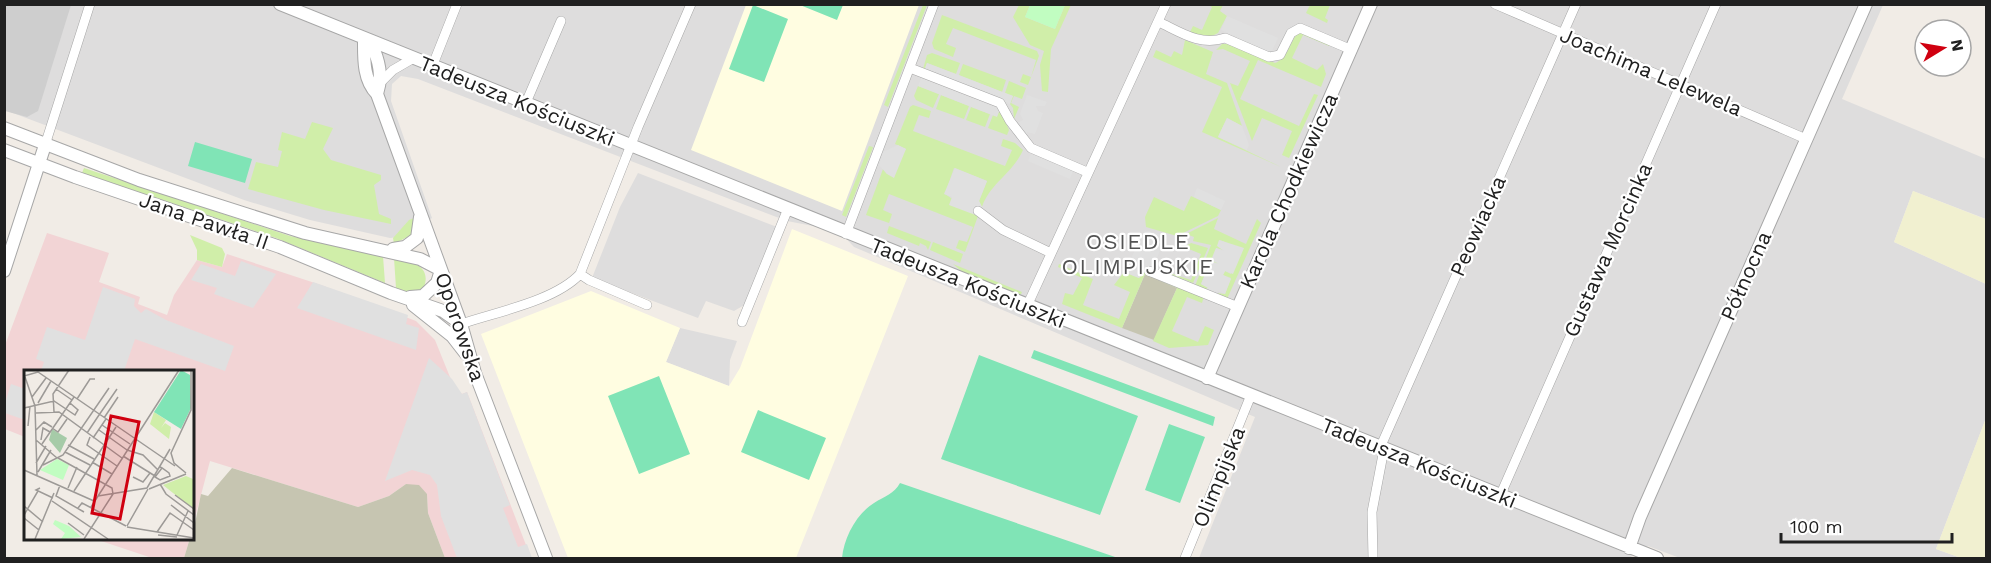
<svg xmlns="http://www.w3.org/2000/svg" width="1991" height="563" viewBox="0 0 1991 563" font-family="'Work Sans',sans-serif">
  <style>
    .residential { fill: #dedddd }
    .commercial { fill: #f2d4d5 }
    .education { fill: #fffde1 }
    .religious { fill: #cecece }
    .construction { fill: #c6c5b1 }
    .farmland { fill: #f1f0d0 }
    .grass { fill: #d0eea9 }
    .park { fill: #c1fdc1 }
    .pitch { fill: #80e4b6 }
    .parking { fill: #e0e0e0 }
    .lines { fill: none; stroke-linecap: round; stroke-linejoin: round }
    .minor-casing { stroke: #a7a7a7; stroke-width: 10 }
    .tertiary-casing { stroke: #a7a7a7; stroke-width: 14 }
    .minor { stroke: #fff; stroke-width: 9 }
    .tertiary { stroke: #fff; stroke-width: 12 }
    .labels { text-anchor: middle; stroke-width: 4.5; stroke-linejoin: round; paint-order: stroke }
    .street-label { font-size: 21px; fill: #202020; stroke: #fff }
    .neighbourhood-label { font-size: 22px; letter-spacing: 1.5px; fill: #535353; stroke: #fff }
    .inset-road { fill: none; stroke: #9d9a97; stroke-width: 1.5 }
    .view { fill: #d00010; fill-opacity: 0.15; stroke: #d00010; stroke-width: 3 }
    .inset-edge { fill: none; stroke: #202020; stroke-width: 3 }
  </style>
  <rect width="100%" height="100%" fill="#f1ece6"/>
  <path class="residential" d="M4,5H1883L1842,99L1986,159V219L1913,191L1894,242L1986,284V418L1936,549L1961,558H1680L1648,546L1629,558H1199L1255,417L854,247L839,231L787,221L418,79L401,76L392,84L391,101L432,218L405,236L390,238L310,220L244,200L5,110Z
    M638,173L777,227L746,304L734,311L706,301L698,318L592,278L620,207Z
    M680,328L737,341L730,360L729,386L666,362Z"/>
  <path class="commercial" d="M47,233L109,253L99,282L140,297L138,304L167,315L174,295L197,260L222,267L227,254L321,285L416,321L435,340L454,387L462,394L467,392L531,558H445L428,513L427,494L406,484L389,496L358,507L210,461L192,529V371H26L25,437L5,429L4,348Z
    M92,538H190L184,558H152Z"/>
  <path class="education" d="M746,5H919L842,211L691,150Z
    M792,229L908,276L796,558H568L481,334L591,291L680,328L666,362L729,386L740,368Z"/>
  <path class="religious" d="M5,4L71,5L38,111L27,117L5,111Z"/>
  <path class="construction" d="M1145,274L1177,288L1154,340L1122,328Z
    M232,468L358,507L389,496L406,484L419,485L427,494L428,513L445,558H184L190,538H192L201,494L208,496Z"/>
  <path class="farmland" d="M1913,191L1985,219L1986,217V284L1894,242Z
    M1986,418V558H1961L1936,549Z"/>
  <path class="grass" d="M923,5H927L888,107L884,105Z
    M1019,5H1030L1025,17L1055,29L1065,5H1071L1051,49L1048,92L1042,91L1040,65L1044,51L1030,45L1013,17Z
    M1208,5H1223L1220,11L1227,16L1218,33L1208,38L1190,32L1193,26L1202,30L1212,7Z
    M1310,5H1330L1325,18L1328,20L1327,23L1306,13Z
    M942,15L1037,51L1039,56L1028,85L1020,82L1023,74L1031,77L1036,60L953,28L946,44L956,48L953,57L934,49L932,43Z
    M1299,32L1331,44L1329,46L1303,35L1292,58L1317,70L1323,64L1326,74L1321,87L1258,60L1240,99L1299,126L1314,94L1318,95L1289,158L1282,155L1292,131L1262,118L1252,141L1230,83L1238,86L1250,61L1223,49L1216,50L1222,44H1229L1275,63C1289,58 1289,41 1299,32Z
    M1185,40L1213,52L1206,74L1227,83L1242,126L1227,118L1218,137L1281,167L1202,132L1222,87L1153,57L1156,50L1171,57L1174,51L1182,55Z
    M932,53L960,63L956,74L927,63L924,71L923,69L927,55Z
    M963,64L1006,80L1002,92L959,75Z
    M1009,81L1026,88L1022,99L1014,96L1011,103L1019,107L1014,119L1013,108L1010,104L1013,96L1005,93Z
    M918,86L939,94L933,108L916,100L914,96Z
    M941,95L969,106L964,119L936,109Z
    M913,105L931,111L929,118L919,115L913,131L1005,166L1012,150L1001,146L1003,139L1015,143L1023,150C1013,173 990,183 982,207L979,201L987,181L954,168L945,194L978,216L965,252L956,248L959,240L967,242L973,227L889,194L883,210L892,214L889,223L866,215L883,169L887,174L906,149L895,144L910,107Z
    M971,107L990,114L985,127L966,120Z
    M1000,109L1009,130L1007,135L988,128L993,115L997,116Z
    M312,122L333,128L323,149L331,160L381,175V180L374,185L379,214L391,219V224L324,210L248,189L256,162L278,167L282,151L278,150L282,132L305,139Z
    M869,146L873,147L872,150L846,217L842,215Z
    M84,168L290,236L383,256L385,283L276,238L82,173Z
    M1191,196L1221,210L1218,216L1177,236L1146,227L1145,217L1154,197L1184,211Z
    M414,218L411,235L394,244L393,238L409,220Z
    M1218,218L1214,229L1246,244L1257,219L1261,223L1227,299L1217,293L1225,294L1231,278L1223,275L1225,271L1231,274L1227,243L1220,240L1224,250L1216,248L1219,264L1210,262L1201,284L1209,288L1204,290L1195,286L1211,245L1193,241L1194,237L1186,234Z
    M889,226L931,242L928,250L926,246L920,243L919,246L887,233Z
    M190,235L222,248L225,254L222,267L197,260V250Z
    M933,242L963,254L960,263L930,250Z
    M1191,243L1208,248L1193,283L1157,269L1191,280L1201,254L1184,247Z
    M394,258C410,261 432,265 424,287C415,295 406,292 396,288Z
    M953,264L1022,292L1020,296L966,275Z
    M1059,264L1093,279L1083,305L1119,319L1130,292L1114,285L1124,272L1139,278L1144,272L1204,296L1202,303L1187,297L1172,331L1198,342L1205,326L1214,330L1208,345L1169,348L1153,341L1177,288L1145,274L1122,328L1062,304L1065,293L1073,295L1082,278L1058,267Z"/>
  <path class="park" d="M1030,5H1065L1055,29L1025,17Z"/>
  <path class="pitch" d="M753,5L788,19L764,82L729,69Z
    M800,5H843L837,20Z
    M195,142L252,159L245,183L188,166Z
    M1034,350L1215,417L1213,426L1031,358Z
    M979,355L1138,416L1100,515L941,459Z
    M659,376L690,454L639,474L608,396Z
    M758,410L826,438L809,480L741,452Z
    M1169,424L1205,437L1180,503L1145,490Z
    M900,483L1118,558H842C844,538 856,514 874,503C885,496 894,494 900,483Z"/>
  <path class="parking" d="M1227,16L1278,38L1271,53L1221,30Z
    M927,63L1013,96L1010,104L924,71Z
    M921,78L1000,109L997,117L918,86Z
    M1027,95L1047,102L1045,106H1036L1038,111L1043,113L1035,134L1027,132V135L1017,123L1023,120L1020,114Z
    M1227,118L1242,126L1249,145L1247,150L1218,137Z
    M898,145L906,149L894,178L887,174L879,165L883,152Z
    M1031,154L1073,171L1070,179L1028,161Z
    M955,168L987,181L979,201L982,207L978,216L949,205L952,197L944,194Z
    M1197,188L1225,201L1221,210L1194,197Z
    M1145,230L1166,236L1150,275L1143,272L1139,278L1124,272Z
    M1219,240L1244,248L1233,274L1225,271L1223,275L1231,279L1225,294L1217,291L1219,296L1204,290L1208,288L1201,284L1211,261L1219,264L1211,260L1216,248L1224,251L1217,246Z
    M241,261L276,274L253,308L214,294L217,288L191,280L201,264L235,276Z
    M313,282L408,315L406,324L419,328L416,350L297,308Z
    M103,287L135,299L134,306L141,313L146,309L166,320L234,346L225,371L135,339L124,371H41L44,362L36,359L47,327L85,340Z
    M429,358L452,379L462,394L467,392L510,505L503,508L518,547L527,544L532,558H457L441,516L437,485L430,475L412,470L385,481Z
    M11,384L25,389V420L5,413V403Z"/>
  <g class="lines">
    <g class="minor-casing">
      <path id="minor" d="M1495,4L1806,139
        M1159,22C1182,33 1200,46 1225,38L1269,57L1280,55L1291,33L1300,28L1352,50
        M432,67L457,4
        M910,68L1000,103L1010,121L1031,148L1087,172
        M380,83L393,70L412,59
        M525,105L561,21
        M46,142L90,4
        M978,211L1003,230L1051,253
        M846,234L934,4
        M1149,271L1238,307
        M580,274L589,280L647,305
        M1027,306L1166,4
        M742,322L787,211
        M461,324C496,312 555,301 580,274L638,127L691,4
        M1380,448L1576,4
        M1500,496L1716,4
        M1185,558L1251,395
        M1373,558L1372,512L1384,449"/>
    </g>
    <g class="tertiary-casing">
      <path id="tertiary" d="M280,4L1657,558
        M364,40C364,58 363,80 377,94L461,324L475,373L546,558
        M371,43C379,60 383,76 377,94
        M4,128L139,180L305,233L420,259L441,270
        M4,150L75,177L280,247L391,293L443,311L460,323
        M393,249L405,247L417,238L420,217
        M4,271L46,142
        M410,297L423,296L437,283L441,270
        M413,305L452,336L466,354
        M1207,378L1371,4
        M1629,548L1640,517L1866,4"/>
    </g>
    <use href="#minor" class="minor"/>
    <use href="#tertiary" class="tertiary"/>
  </g>
  <g class="labels">
    <g class="street-label">
      <text transform="translate(1651 72) rotate(23)" y="7">Joachima Lelewela</text>
      <text transform="translate(517 101) rotate(22)" y="7">Tadeusza Kościuszki</text>
      <text transform="translate(1289 191) rotate(-66)" y="7">Karola Chodkiewicza</text>
      <text transform="translate(204 221) rotate(19)" y="7">Jana Pawła II</text>
      <text transform="translate(1478 226) rotate(-66)" y="7">Peowiacka</text>
      <text transform="translate(1608 250) rotate(-66)" y="7">Gustawa Morcinka</text>
      <text transform="translate(1746 276) rotate(-66)" y="7">Północna</text>
      <text transform="translate(968 283) rotate(22)" y="7">Tadeusza Kościuszki</text>
      <text transform="translate(460 327) rotate(71)" y="7">Oporowska</text>
      <text transform="translate(1419 463) rotate(22)" y="7">Tadeusza Kościuszki</text>
      <text transform="translate(1219 477) rotate(-68)" y="7">Olimpijska</text>
    </g>
    <g class="neighbourhood-label">
      <text x="1138" y="249">OSIEDLE<tspan x="1138" dy="25">OLIMPIJSKIE</tspan></text>
    </g>
  </g>
  <g transform="translate(24 370)">
    <rect width="170" height="170" fill="#f1ece6"/>
    <path d="M130,42L142,50L137,58L141,53L147,57L145,69L126,54ZM162,106L169,109V139L139,115Z" fill="#d0eea9"/>
    <path d="M28,59L43,68L36,83L25,70Z" fill="#a6cba8"/>
    <path d="M33,89L45,95L39,110L16,100ZM31,150L45,156L57,167L37,169L41,163L29,154Z" fill="#c1fdc1"/>
    <path d="M157,0L166,5L167,38L157,59L130,42Z" fill="#80e4b6"/>
    <path class="inset-road" d="M0,4L11,36L13,105M0,6L14,2L151,96M32,19L48,30M8,27L22,8M53,29L66,9H71M14,33L27,11M0,38L30,31L51,45L54,40L46,33M30,42L29,24L45,0M12,43L35,42L98,88M75,45L93,19M80,48L94,27M78,55L106,74M4,56L6,36M28,58L34,62L43,49M12,60L20,52L28,57M75,60L103,80M63,63L75,45M66,67L63,75L93,96M69,68L82,49M12,70L33,88M17,70L19,58L26,62M18,74L50,27M44,75L70,89M103,80L119,85L134,100M41,82L66,95M99,86L131,106M34,88L88,118L89,124L60,169M68,92L88,104M12,93L22,76M19,95L39,85L85,18M136,97L138,98L145,103L146,106L136,110L131,107L138,98M0,100L70,131M14,102L27,80M162,103L150,93L147,83L167,40V0M109,107L119,112L126,103M136,114L142,124L170,145M36,115L32,126L60,142M16,118L12,120L29,128M44,118L53,97M125,119L162,104M50,121L92,57M151,125L170,139M74,126L123,118L146,79M28,131L84,169M147,135L170,153M0,136L19,152M67,137L155,0M54,138L58,133L102,156M0,145L14,121M0,148L15,160M44,153L60,165M103,156L124,119M103,157L170,168M133,162L146,143L170,160M134,165L153,167M153,165L164,141M11,169L30,123"/>
    <path class="view" d="M87,46L115,52L96,149L68,143Z"/>
    <rect width="170" height="170" class="inset-edge"/>
  </g>
  <rect width="1991" height="563" fill="none" stroke="#202020" stroke-width="12"/>
  <g transform="translate(1943 48) rotate(79)"><circle r="28" fill="#ffffff" stroke="#a6a6a6" stroke-width="1.5"/>
  <path d="M0-4.5L10 22L0 15L-10 22Z" fill="#d00010"/>
  <text y="-9" font-size="16" font-weight="bold" text-anchor="middle" fill="#202020">N</text>
  </g>
  <path d="M1781 533v9h171v-9" fill="none" stroke="#202020" stroke-width="3"/>
  <text x="1790" y="533" font-size="18" fill="#202020" stroke="#ffffff" stroke-width="4.5" paint-order="stroke">100 m</text>
</svg>
